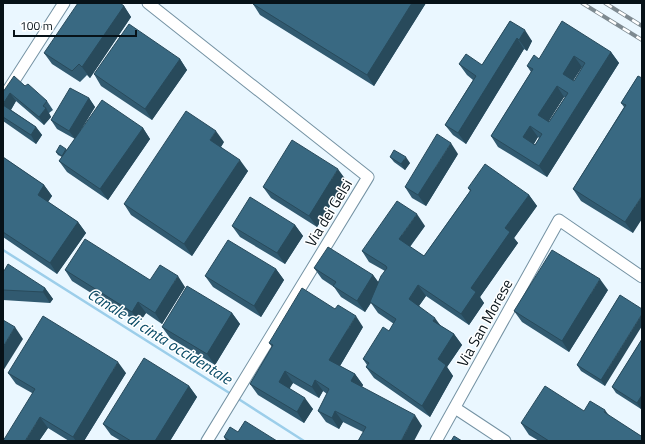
<svg xmlns="http://www.w3.org/2000/svg" width="645" height="444" viewBox="0 0 645 444" font-family="'Titillium Web',sans-serif">
  <style>
    .lines { fill: none; stroke-linecap: round; stroke-linejoin: round }
    .stream { stroke: #9cceea; stroke-width: 2.5 }
    .minor-casing { stroke: #7492a3; stroke-width: 13 }
    .minor { stroke: #fff; stroke-width: 11 }
    .rail-casing { stroke: #7e8a91; stroke-width: 4 }
    .rail { stroke: #fff; stroke-width: 2.5; stroke-dasharray: 8; stroke-linecap: butt }
    .wall { fill: #315a70; fill-rule: evenodd }
    .shaded-wall { fill: #284a5b }
    .building { fill: #396982; stroke: #284a5b; fill-rule: evenodd }
    .labels { text-anchor: middle; stroke-width: 3; stroke-linejoin: round; paint-order: stroke }
    .street-label { font-size: 15px; fill: #071218; stroke: #fff }
    .water-label { font-size: 16px; font-style: italic; fill: #074a66; stroke: #fff }
  </style>
  <rect width="100%" height="100%" fill="#eaf7ff"/>
  <g class="lines">
    <path class="stream" d="M3,250L231,394
      M237,398L304,441"/>
    <g class="minor-casing">
      <path id="minor" d="M148,3L368,177L207,441
        M3,98L64,3
        M455,408L505,441
        M436,441L559,220L642,277"/>
    </g>
    <use href="#minor" class="minor"/>
    <g class="rail-casing">
      <path id="rail" d="M582,3L642,40
        M605,3L642,26"/>
    </g>
    <use href="#rail" class="rail"/>
  </g>
  <path class="wall" d="M426,3L374,86L260,15L253,4Z
    M124,6L131,17L90,78L87,75L80,82L52,64L44,53Z
    M510,21L532,41L527,51L524,49L466,144L453,135L445,125L473,80L467,75L459,64L482,65Z
    M611,52L619,63L547,177L498,147L491,136L531,72L527,66L539,59ZM582,67V68L574,81H573ZM564,97H565L549,122L548,121ZM538,137L539,138L535,145L534,144Z
    M180,59L187,70L152,120L101,86L94,74Z
    M638,76L633,233L581,201L573,189L624,107L621,103Z
    M25,86L47,101L53,110L49,113L51,117L44,125L16,101L11,110L36,127L42,135L36,144L3,121V92Z
    M89,98L95,107L81,130L143,128L150,139L108,200L67,172L59,161L62,157L58,155L56,152L66,149L67,150L75,139L57,129L51,120Z
    M224,142L221,147L248,171L192,256L131,215L124,204Z
    M458,154L426,206L412,198L405,187Z
    M3,157L44,185L52,196L48,202L78,222L86,233L57,274L3,237Z
    M390,157L410,163L405,170L394,162Z
    M346,180L317,227L271,198L263,187Z
    M468,188L529,195L537,206L514,238L518,243L480,297L484,303L469,325L426,296L419,306L441,326L454,334L462,345L447,367L453,376L430,417L374,378L366,367L367,365L363,359L389,331L394,324L378,313L371,303L365,312L341,297L334,287L322,279L314,268L373,275L379,283L385,271L369,262L362,251L425,226L410,247L424,256L470,191Z
    M295,225L303,236L285,264L240,237L232,226Z
    M276,269L284,280L261,317L213,287L205,276Z
    M65,270L150,280L185,287L162,324L146,313L139,323L72,281Z
    M3,271L45,288L53,299L50,303L3,300Z
    M608,290L569,352L522,322L514,311Z
    M620,295L605,386L581,371L577,365Z
    M232,313L240,324L215,365L170,338L162,327Z
    M363,327L340,366L355,374L363,385L362,387L422,426L363,432L343,422L339,429L326,422L318,411L327,394L323,391L319,398L293,383L289,388L313,409L304,423L258,395L250,384L272,347L269,343Z
    M642,339V407L641,409L616,393L612,387Z
    M8,373H126L84,441H69L48,428L39,441L32,393L16,384Z
    M189,386L197,397L170,441H121L111,435L103,424Z
    M584,411L609,416L641,436L642,441H539L529,435L521,423Z
    M238,432L277,441H226L224,437Z"/>
  <path class="shaded-wall" d="M412,3H426L374,86L367,75Z
    M124,6L131,17L90,78L82,67Z
    M525,30L532,41L527,51L519,40Z
    M517,38L524,49L466,144L458,133Z
    M611,52L619,63L547,177L539,166Z
    M574,56L582,67L570,85L563,74Z
    M180,59L187,70L152,120L145,109Z
    M557,86L564,97L546,126L538,115Z
    M10,93L16,101L9,113L3,105Z
    M89,98L95,107L75,139L69,131Z
    M46,108L51,117L44,125L39,117Z
    M530,126L538,137L531,148L523,137Z
    M36,127L42,135L36,144L31,135Z
    M143,128L150,139L108,200L100,189Z
    M216,131L224,142L218,151L210,140Z
    M451,143L458,154L426,206L418,195Z
    M406,157L410,163L405,170L401,164Z
    M240,160L248,171L192,256L184,244Z
    M338,169L346,180L317,227L309,216Z
    M44,185L52,196L45,206L38,195Z
    M529,195L537,206L514,238L518,243L480,297L484,303L469,325L461,314L471,288L505,228Z
    M642,196V219L633,233L625,222Z
    M417,214L425,226L407,250L399,239Z
    M78,222L86,233L57,274L50,263Z
    M295,225L303,236L285,264L277,253Z
    M276,269L284,280L261,317L254,306Z
    M373,275L381,286L365,312L357,301Z
    M178,276L185,287L162,324L155,313Z
    M600,279L608,290L569,352L562,341Z
    M418,285L426,296L416,310L409,299Z
    M45,288L53,299L50,303L43,292Z
    M138,302L146,313L139,323L132,312Z
    M232,313L240,324L215,365L207,354Z
    M642,314V326L605,386L601,380Z
    M356,316L363,327L337,371L329,360Z
    M435,318L443,329L433,321Z
    M15,327L23,339L3,371V347Z
    M454,334L462,345L447,367L453,376L430,417L422,406L438,359Z
    M118,362L126,373L84,441H76L73,437Z
    M285,371L293,383L287,393L279,382Z
    M355,374L363,385L359,392L351,381Z
    M315,380L323,391L319,398L312,387Z
    M189,386L197,397L170,441H155Z
    M642,395V407L641,409L637,403Z
    M305,398L313,409L304,423L297,412Z
    M605,410L613,421L604,412Z
    M335,411L343,422L339,429L332,418Z
    M415,415L422,426L414,441H401Z
    M40,417L48,428L39,441H25Z"/>
  <path class="building" d="M78,3H120L124,6L82,67L79,64L72,71L44,53Z
    M253,3H412L367,75L253,4Z
    M510,21L525,30L519,40L517,38L458,133L445,125L476,76L459,64L466,54L482,65Z
    M562,21L611,52L539,166L491,136L533,69L527,66L534,55L539,59ZM574,56L585,63L574,81L563,74ZM557,86L568,93L549,122L538,115ZM530,126L542,134L535,145L523,137Z
    M129,24L180,59L145,109L94,74Z
    M14,76L25,86L28,84L47,101L43,106L46,108L39,117L10,93L3,104V92Z
    M638,76L642,78V196L625,222L573,189L626,105L621,103Z
    M70,88L89,98L69,131L51,120Z
    M102,100L143,128L100,189L59,161Z
    M3,105L36,127L31,135L3,117Z
    M186,111L216,131L210,140L240,160L184,244L124,204Z
    M437,134L451,143L418,195L405,187Z
    M292,140L338,169L309,216L263,187Z
    M60,145L66,149L62,156L56,152Z
    M394,150L406,157L401,164L390,157Z
    M3,157L44,185L38,195L78,222L50,263L3,232Z
    M485,164L529,195L505,228L510,232L471,288L476,292L461,314L418,285L409,299L435,318L433,321L454,334L438,359L446,365L422,406L366,367L369,363L363,359L383,327L389,331L396,319L370,302L381,276L387,268L386,266L362,251L397,201L417,214L399,239L424,256L471,190L468,188Z
    M250,197L295,225L277,253L232,226Z
    M85,239L150,280L160,265L178,276L155,313L138,302L132,312L65,270Z
    M228,240L276,269L254,306L205,276Z
    M328,247L373,275L357,301L333,286L336,282L314,268Z
    M552,250L600,279L562,341L514,311Z
    M8,264L45,288L43,292L3,290V271H4Z
    M187,286L232,313L207,354L162,327Z
    M302,288L335,309L338,305L356,316L329,360L355,374L351,381L415,415L401,441H358L366,427L335,411L332,418L318,411L329,389L315,380L312,387L285,371L279,382L305,398L297,412L250,384L273,345L269,343Z
    M620,295L642,309V314L601,380L577,365Z
    M43,316L118,362L73,437L40,417L25,441H3L35,389L8,373Z
    M3,320L15,327L3,347Z
    M642,339V395L637,403L612,387Z
    M144,358L189,386L155,441H131L103,424Z
    M545,386L584,411L590,401L605,410L604,412L641,436L642,434V441H549L521,423Z
    M245,421L277,441H230L224,437L230,427L238,432Z
    M454,436L462,441H451Z"/>
  <g class="labels">
    <g class="street-label">
      <text transform="translate(329 213) rotate(-59)" y="5">Via dei Gelsi</text>
      <text transform="translate(485 323) rotate(-61)" y="5">Via San Morese</text>
    </g>
    <g class="water-label">
      <text transform="translate(160 336) rotate(32)" y="6">Canale di cinta occidentale</text>
    </g>
  </g>
  <rect width="645" height="444" fill="none" stroke="#071218" stroke-width="8"/>
  <path d="M14 30v6h122v-6" fill="none" stroke="#071218" stroke-width="2"/>
  <text x="20" y="30" font-size="12" fill="#071218" stroke="#ffffff" stroke-width="3" paint-order="stroke">100 m</text>
</svg>
